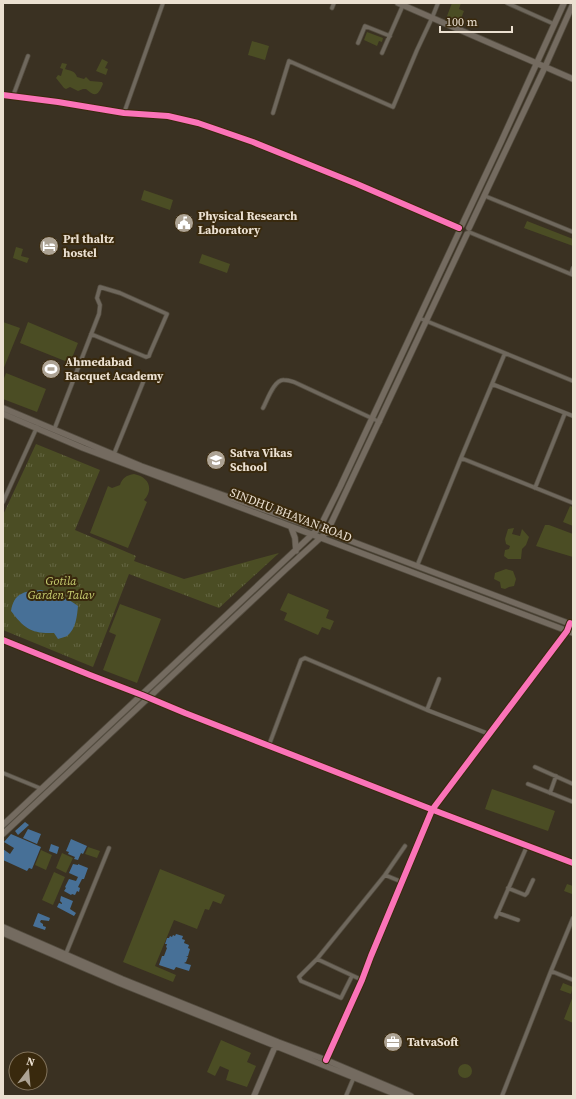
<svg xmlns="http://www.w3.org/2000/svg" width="576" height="1099" viewBox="0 0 576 1099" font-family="'Source Serif 4',serif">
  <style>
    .green { fill: #4b4d24 }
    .park { fill: url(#park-tufts) }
    .water { fill: #477097 }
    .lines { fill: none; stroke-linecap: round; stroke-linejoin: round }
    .street-casing { stroke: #544d40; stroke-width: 5 }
    .secondary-casing { stroke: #544d40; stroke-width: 7 }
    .street { stroke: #6f685d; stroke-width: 3.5 }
    .secondary { stroke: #746b60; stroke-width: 5.5 }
    .cycleway-casing { stroke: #39290d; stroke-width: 8 }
    .cycleway { stroke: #fb73b8; stroke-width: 6 }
    .labels { text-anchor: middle; stroke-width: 4; stroke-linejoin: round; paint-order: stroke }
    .poi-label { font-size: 12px; font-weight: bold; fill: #ebe0d1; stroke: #39290d; text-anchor: start }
    .street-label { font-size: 12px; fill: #ebe0d1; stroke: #39290d }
    .park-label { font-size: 12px; font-style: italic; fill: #c6cc6f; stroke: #39290d }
  </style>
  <defs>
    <pattern id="park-tufts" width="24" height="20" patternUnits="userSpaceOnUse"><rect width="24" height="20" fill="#4b4d24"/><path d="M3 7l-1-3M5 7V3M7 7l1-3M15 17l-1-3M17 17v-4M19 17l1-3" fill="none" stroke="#656643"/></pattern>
  </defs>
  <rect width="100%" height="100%" fill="#3a3122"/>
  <path class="green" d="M452,3H461L459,9L464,11L460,21L447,16Z
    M367,32L383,38L382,42L379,41L377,46L364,40Z
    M252,41L269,46L265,60L248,55Z
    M102,59L108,62L105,68L108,69L106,75L96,71Z
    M62,63L67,64L65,69C71,71 75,71 77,77L84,79L86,77L90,81L102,82L103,84C98,95 96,98 86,89H83L78,91L70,87L66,89L64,88L56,78L58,75L61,76L63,69L60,68Z
    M144,190L173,200L170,210L141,200Z
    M527,221L573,239V246L524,228Z
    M16,247L23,249L21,256L29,258L27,263L13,258Z
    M202,254L230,264L227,273L199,263Z
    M3,322L20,328L3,370Z
    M28,322L78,343L70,363L20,343Z
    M6,373L46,389L37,412L3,399V381Z
    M134,474C149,477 154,489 144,500L147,502L128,548L90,533L108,486L112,488L120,485C122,478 127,475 134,474Z
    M570,506L573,507V526L563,522Z
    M545,525H549L573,534V557L536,546Z
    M514,528L512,534L520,536L522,529L529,537L526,545L522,549L521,559H508L504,556L505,550L509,549L510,546L506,544L505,539L508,529Z
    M506,569L513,571L516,579L514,586L509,587L505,589L501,588L500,582L494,579L495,573Z
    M288,593L329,610L326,618L334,621L330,630L322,627L318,635L284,620L287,613L280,610Z
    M120,604L161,619L137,683L103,670L116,635L109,632Z
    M492,789L555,811L548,831L485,809Z
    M88,847L100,851L97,858L85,854Z
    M41,850L52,855L46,870L35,865Z
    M62,853L73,858L66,873L56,868Z
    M160,869L225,895L221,904L213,901L209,910L205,909L197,929L174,920L155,966L176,975L173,982L123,962Z
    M54,872L65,877L53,905L42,900Z
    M567,884L573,886L572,894L564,891Z
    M563,983L573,987L571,994L560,990Z
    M573,996V1023L564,1019Z
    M221,1040L251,1053L247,1062L256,1066L247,1087L226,1080L229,1070L220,1066L215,1076L207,1072Z
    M458 1071a7 7 0 1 1 14 0a7 7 0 1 1-14 0Z"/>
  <path class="park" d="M36,444L100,470L75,530L136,556L134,561L184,579L279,553L219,608L129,574L93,667L3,630V515Z"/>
  <path class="water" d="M41,590C54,594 67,597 78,606C77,616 76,629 67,636C65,637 61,638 58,639L54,633C31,634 24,628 11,611C14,593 24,591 41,590Z
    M25,822L29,825L18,835L15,831Z
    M28,829L41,834L37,844L23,838Z
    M11,834L41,847L32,869L29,868L27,871L3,860V849L10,854L14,848L4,842Z
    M71,839L87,846L83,854L81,853L78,860L74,859L75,857L68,854L69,852L66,851Z
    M51,844L59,847L57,854L49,851Z
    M73,864L78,865V864L88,868L84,879H82L78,887L80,888L79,892L77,891L75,895L72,894L71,895L64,891L66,888L65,887L69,879L76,881L78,877L69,873Z
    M61,896L73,901L70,909L76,913L74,916L57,907L59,903L62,904V903L60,901Z
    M38,913L50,918L49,921L41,920L40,922L43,924V926L46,927L45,930L33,926Z
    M176,934L183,936L182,939L185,940L184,943L189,945L188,948L190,949L188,956H186L188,957L186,962L184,963L191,965L189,971L176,967L174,970L159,965L162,956H164L167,948L166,947L167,944H165L167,938H169L170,936L172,937L173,935L175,936Z"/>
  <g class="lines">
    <g class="street-casing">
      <path id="street" d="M507,3L554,24
        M332,8L334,3
        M358,43L365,26L390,36
        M382,53L403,5
        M3,95L58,102L124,113L168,116L198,123L253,142L357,184L459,228
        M13,96L28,56
        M124,113L163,3
        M273,113L289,61L393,107L417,50L432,18L438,3
        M485,196L573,232
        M469,232L573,275
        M571,274L573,268
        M419,318L573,381
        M492,384L573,416
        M263,408C267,401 274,379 284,380C287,380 291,381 294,382L380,422
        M54,430L99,314L100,305L97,298L100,287L120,293L167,314L150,353L149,356L146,357L91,334
        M114,454L146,375
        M461,458L505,353
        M535,488L565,413
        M3,502L37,427
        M417,566L461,458L573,503
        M3,640L90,675L142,695L185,713L441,813L573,863
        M427,710L439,679
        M269,745L301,660L305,658L427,710L489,734
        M535,767L573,784
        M3,773L42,789
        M528,784L573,802
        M550,793L556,776
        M385,875L402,882
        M508,888L525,895L527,893L533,880
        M498,913L518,920
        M496,917L527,846
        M65,956L109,848
        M317,959L299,977L301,981L341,998L352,976
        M551,971L573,980
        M362,980L317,959L385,875L405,846
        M326,1060L362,980L371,956L432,810L567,631L570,623
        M346,1096L354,1077
        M502,1096L551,971L573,918"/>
    </g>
    <g class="secondary-casing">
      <path id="secondary" d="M398,3L573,79
        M462,225L501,142L564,3
        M469,228L545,67L573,4
        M3,408L141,466L327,532L573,625
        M3,414L83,448L573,633
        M291,527L295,538L296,551
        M3,825L318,529L322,523L340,487L459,232
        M3,834L286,569L327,532L467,234
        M3,927L122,979L278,1042L326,1060L411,1096
        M3,933L119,983L400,1096
        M254,1096L277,1042"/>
    </g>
    <use href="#street" class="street"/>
    <use href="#secondary" class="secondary"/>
    <g class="cycleway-casing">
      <path id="cycleway" d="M3,95L58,102L124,113L168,116L198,123L253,142L357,184L459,228
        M3,640L90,675L142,695L185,713L441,813L573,863
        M326,1060L362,980L371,956L432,810L567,631L570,623"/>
    </g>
    <use href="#cycleway" class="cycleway"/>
  </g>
  <defs>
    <g id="civic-disc" transform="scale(1)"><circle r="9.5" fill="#ada394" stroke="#39290d"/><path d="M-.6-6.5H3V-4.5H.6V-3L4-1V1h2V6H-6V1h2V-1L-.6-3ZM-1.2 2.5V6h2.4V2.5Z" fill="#fff"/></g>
    <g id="hotel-disc" transform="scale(1)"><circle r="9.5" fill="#ada394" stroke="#39290d"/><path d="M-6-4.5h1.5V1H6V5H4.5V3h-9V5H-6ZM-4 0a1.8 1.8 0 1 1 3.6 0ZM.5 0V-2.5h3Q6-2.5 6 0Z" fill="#fff"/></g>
    <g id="stadium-disc" transform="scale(1)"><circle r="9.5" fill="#ada394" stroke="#39290d"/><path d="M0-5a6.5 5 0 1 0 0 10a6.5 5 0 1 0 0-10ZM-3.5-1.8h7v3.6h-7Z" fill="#fff"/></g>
    <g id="school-disc" transform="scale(1)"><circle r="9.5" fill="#ada394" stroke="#39290d"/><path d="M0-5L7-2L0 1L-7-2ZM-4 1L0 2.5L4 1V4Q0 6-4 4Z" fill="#fff"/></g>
    <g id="office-disc" transform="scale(1)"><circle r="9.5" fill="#ada394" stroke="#39290d"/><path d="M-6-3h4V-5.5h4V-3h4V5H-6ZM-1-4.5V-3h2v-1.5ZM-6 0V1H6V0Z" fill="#fff"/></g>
  </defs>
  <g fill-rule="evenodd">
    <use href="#civic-disc" x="184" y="223"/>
    <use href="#hotel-disc" x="49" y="246"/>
    <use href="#stadium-disc" x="51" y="369"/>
    <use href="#school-disc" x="216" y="460"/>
    <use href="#office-disc" x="393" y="1042"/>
  </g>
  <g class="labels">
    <g class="poi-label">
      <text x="198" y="220">Physical Research<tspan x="198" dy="14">Laboratory</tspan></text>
      <text x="63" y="243">Prl thaltz<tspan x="63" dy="14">hostel</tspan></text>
      <text x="65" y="366">Ahmedabad<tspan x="65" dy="14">Racquet Academy</tspan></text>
      <text x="230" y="457">Satva Vikas<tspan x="230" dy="14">School</tspan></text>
      <text x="407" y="1046">TatvaSoft</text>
    </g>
    <g class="street-label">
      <text transform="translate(291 515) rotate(21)" y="4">SINDHU BHAVAN ROAD</text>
    </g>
    <g class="park-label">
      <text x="61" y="585">Gotila<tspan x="61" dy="14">Garden Talav</tspan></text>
    </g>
  </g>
  <rect width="576" height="1099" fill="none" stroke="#ebe0d1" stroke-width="8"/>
  <g transform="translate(28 1071) rotate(16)"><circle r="19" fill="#39290d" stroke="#80725b"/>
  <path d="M0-3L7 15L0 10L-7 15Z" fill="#ada394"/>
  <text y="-6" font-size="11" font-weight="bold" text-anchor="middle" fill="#ebe0d1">N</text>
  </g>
  <path d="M440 26v6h72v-6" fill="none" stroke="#ebe0d1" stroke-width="2"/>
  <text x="446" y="26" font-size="12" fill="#ebe0d1" stroke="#39290d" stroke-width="3" paint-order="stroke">100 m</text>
</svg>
